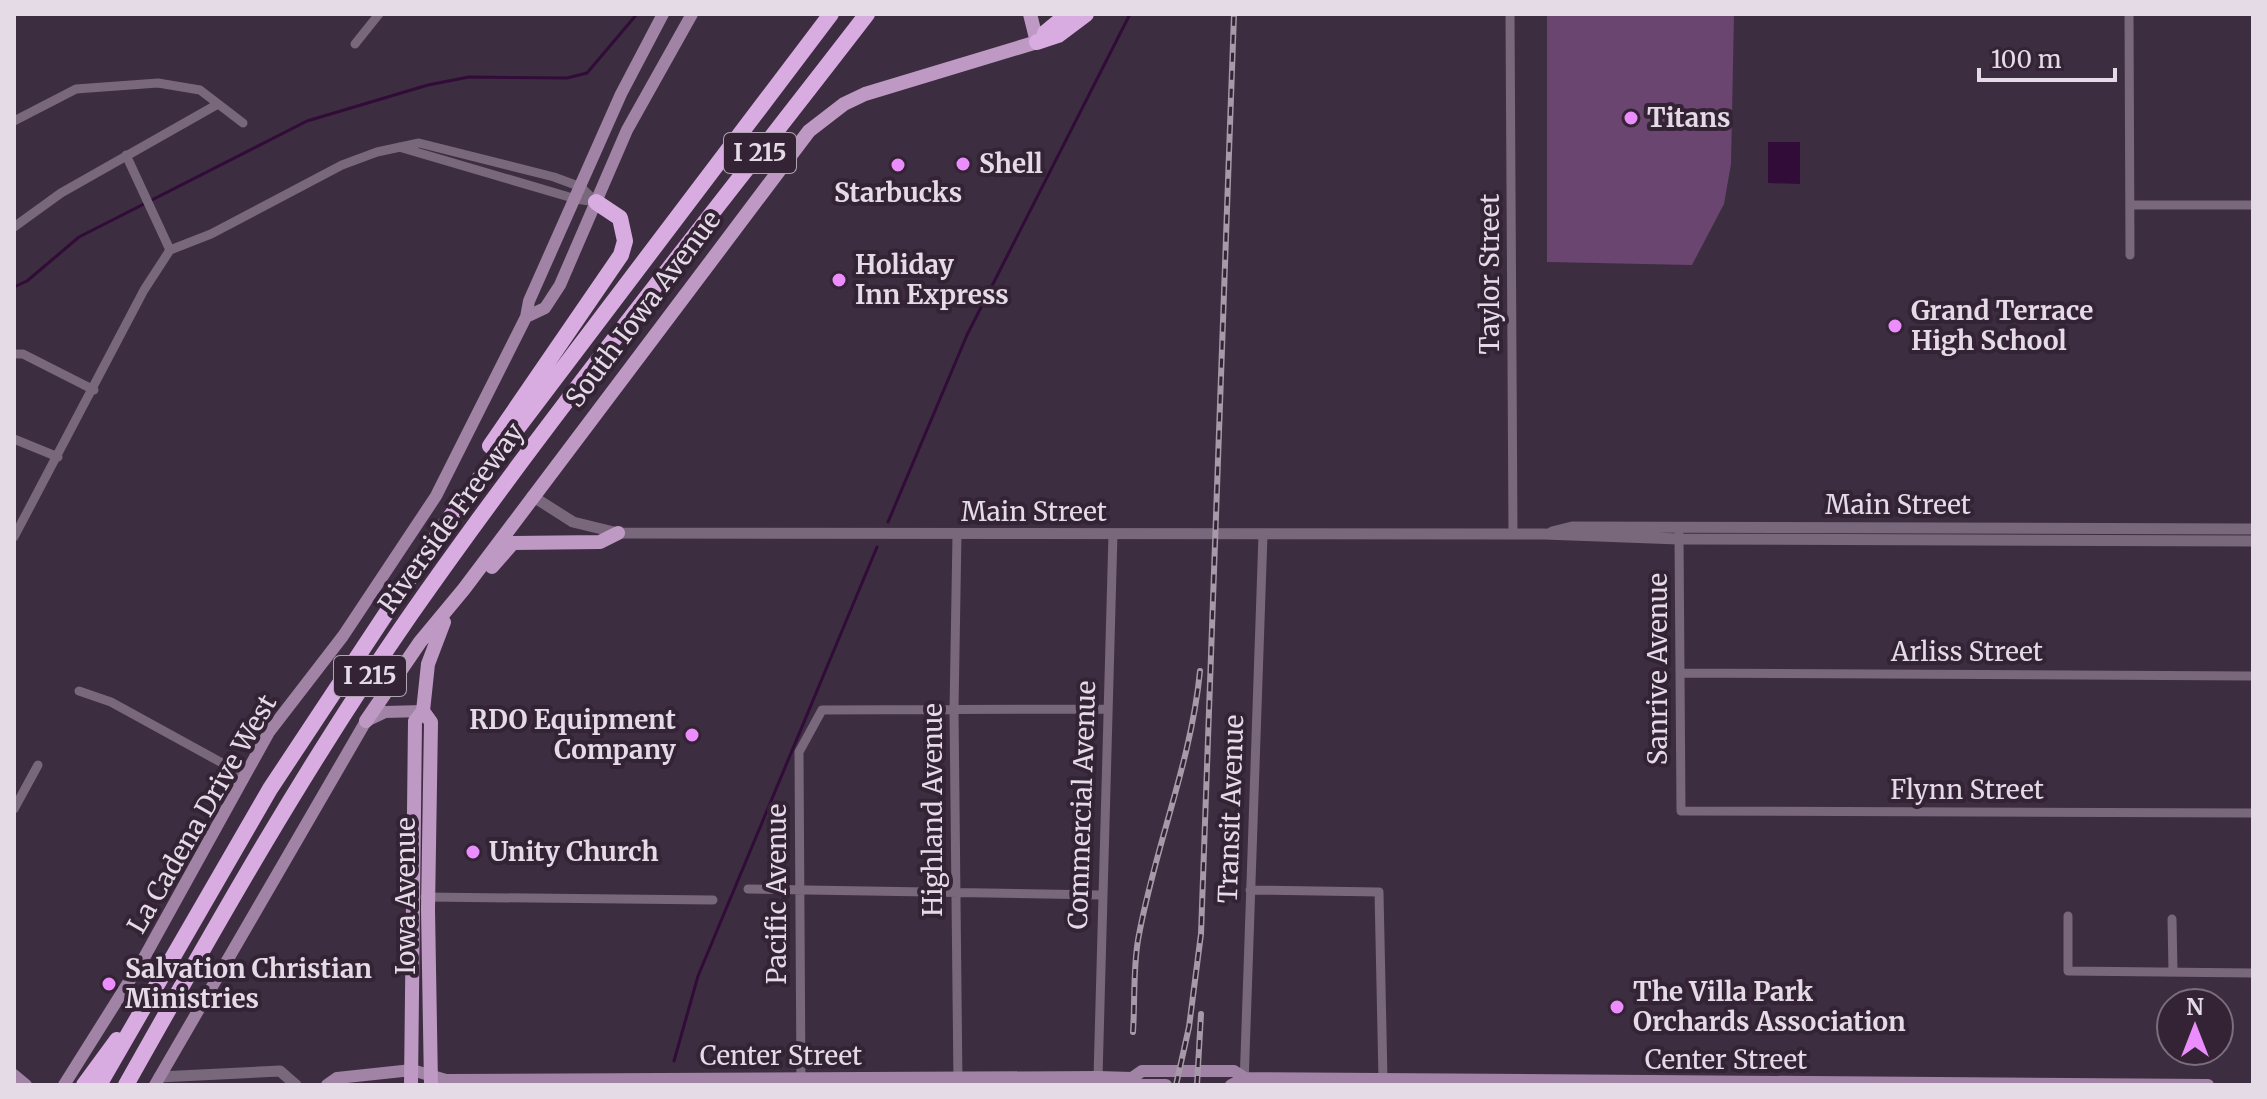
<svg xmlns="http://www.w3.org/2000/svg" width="2267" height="1099" viewBox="0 0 2267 1099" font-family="Merriweather,serif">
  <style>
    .green { fill: #69456f }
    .water { fill: #310c38 }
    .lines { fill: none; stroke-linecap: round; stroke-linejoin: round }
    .stream { stroke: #310c38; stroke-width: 3 }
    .minor { stroke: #79677c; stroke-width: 9 }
    .tertiary { stroke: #79677c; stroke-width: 11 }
    .secondary { stroke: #a083a5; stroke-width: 12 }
    .primary { stroke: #be99c4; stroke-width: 14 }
    .motorway { stroke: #d9ace1; stroke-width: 16 }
    .rail-casing { stroke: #a699a8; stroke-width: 6 }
    .rail { stroke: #332335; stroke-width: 3; stroke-dasharray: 9; stroke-linecap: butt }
    .poi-dot { fill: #eb8dfc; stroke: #332335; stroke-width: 3 }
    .labels { text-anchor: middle; stroke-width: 8; stroke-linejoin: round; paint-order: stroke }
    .shield { fill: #332335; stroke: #b0a4b2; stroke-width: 2 }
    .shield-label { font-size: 24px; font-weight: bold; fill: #e5dbe7 }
    .poi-label { font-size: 26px; font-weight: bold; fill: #e5dbe7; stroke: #332335; text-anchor: start }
    .street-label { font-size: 26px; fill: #e5dbe7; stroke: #332335 }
  </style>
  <rect width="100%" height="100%" fill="#3d2d40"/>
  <path class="green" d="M1547,14H1734L1731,164L1724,204L1692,265L1547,262Z"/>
  <path class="water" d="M1768,142H1800V184L1768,183Z"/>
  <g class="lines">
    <path class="stream" d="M14,287L27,281L79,237L307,121L428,85L469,77L567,78L587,73L637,14
      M888,522L967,335L1130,14
      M674,1061L698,976L877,547"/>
    <path class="minor" d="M1510,14L1513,534
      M2129,14L2130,255
      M355,44L379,14
      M14,121L76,89L158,83L200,90L243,123
      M399,147L576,199L596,202
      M126,155L170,250
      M2130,205H2253
      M14,227L61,193L218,104
      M14,354H23L94,390
      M14,439L58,457
      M957,534L954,710L958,1085
      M1679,534L1681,811L2253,813
      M14,537L144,290L170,250L211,234L342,165L377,152L419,143L554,177L581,187L596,202
      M1680,673L2253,676
      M79,691L111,702L244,775
      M14,809L38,765
      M748,889L1101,895
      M1250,890L1379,892L1383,1079
      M425,897L713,900
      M2068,916V971L2253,973
      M2172,919L2173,972
      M1098,1077L1113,534
      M801,1085L799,752L822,710L1106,709
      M1244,1085L1263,535"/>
    <path class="tertiary" d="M532,496L573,522L618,533L1544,534L1679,539L2253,541
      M1552,532L1572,527L2253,529
      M159,1077L280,1071L296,1085"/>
    <path class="secondary" d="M526,317L545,308L560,285L627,130L692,14
      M14,1075L26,1085
      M1132,1078L1142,1071H1234L1245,1078L2208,1085
      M64,1085L145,956L269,732L343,636L436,496L526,317L529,301L621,94L663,14
      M155,1085L366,721L385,712L423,711
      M327,1085L337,1078L412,1070L446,1080L1098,1077L1132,1078L1142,1085H1166
      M1231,1085L1245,1078"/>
    <path class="primary" d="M492,567L513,543L600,542L618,533
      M423,711L431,722L428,909L431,1085
      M366,721L420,642L464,589L809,131L844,104L865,94L1037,42L1030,14
      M411,1085L415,721L423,711L428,664L444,622"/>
    <path class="motorway" d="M1045,33L1068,14
      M1037,42L1058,35L1086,14
      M490,446L621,255L625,241L620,218L596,202
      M84,1085L117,1040
      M99,1085L270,789L448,520L831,14
      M126,1085C216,925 306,765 411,614C555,408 714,213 867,14"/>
    <g class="rail-casing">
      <path id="rail" d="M1133,1032C1135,1002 1133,970 1138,940C1154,849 1191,764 1200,671
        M1176,1085L1189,1027L1201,934L1234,14
        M1197,1085L1201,1014"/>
    </g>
    <use href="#rail" class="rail"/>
  </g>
  <g class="poi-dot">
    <circle cx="1631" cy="118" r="8"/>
    <circle cx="963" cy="164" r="8"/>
    <circle cx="898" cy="165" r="8"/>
    <circle cx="839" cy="280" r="8"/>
    <circle cx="1895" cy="326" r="8"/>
    <circle cx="692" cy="735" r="8"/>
    <circle cx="473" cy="852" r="8"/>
    <circle cx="109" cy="984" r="8"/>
    <circle cx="1617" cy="1007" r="8"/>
  </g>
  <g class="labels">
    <g class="shield">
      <rect x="724" y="133" width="72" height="40" rx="6"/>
      <rect x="334" y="656" width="72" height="40" rx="6"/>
    </g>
    <g class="shield-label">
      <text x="760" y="161">I 215</text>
      <text x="370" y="684">I 215</text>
    </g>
    <g class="poi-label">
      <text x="1647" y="127">Titans</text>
      <text x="979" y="173">Shell</text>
      <text x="898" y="202" text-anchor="middle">Starbucks</text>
      <text x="855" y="274">Holiday<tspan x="855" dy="30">Inn Express</tspan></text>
      <text x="1911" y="320">Grand Terrace<tspan x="1911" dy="30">High School</tspan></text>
      <text x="676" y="729" text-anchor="end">RDO Equipment<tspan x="676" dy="30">Company</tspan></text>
      <text x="489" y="861">Unity Church</text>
      <text x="125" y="978">Salvation Christian<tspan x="125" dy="30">Ministries</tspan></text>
      <text x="1633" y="1001">The Villa Park<tspan x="1633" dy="30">Orchards Association</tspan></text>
    </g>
    <g class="street-label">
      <text transform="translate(1490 274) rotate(-90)" y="9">Taylor Street</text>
      <text transform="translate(643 309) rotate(-53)" y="9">South Iowa Avenue</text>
      <text x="1898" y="514">Main Street</text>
      <text x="1034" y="521">Main Street</text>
      <text transform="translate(451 518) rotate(-54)" y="9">Riverside Freeway</text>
      <text x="1967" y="661">Arliss Street</text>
      <text transform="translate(1658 669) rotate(-90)" y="9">Sanrive Avenue</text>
      <text x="1967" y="799">Flynn Street</text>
      <text transform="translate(1082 805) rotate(-88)" y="9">Commercial Avenue</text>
      <text transform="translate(1231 809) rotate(-88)" y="9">Transit Avenue</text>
      <text transform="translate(933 810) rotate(-90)" y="9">Highland Avenue</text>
      <text transform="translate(202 814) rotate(-60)" y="9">La Cadena Drive West</text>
      <text transform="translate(777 894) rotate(-90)" y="9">Pacific Avenue</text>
      <text transform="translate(406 896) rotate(-90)" y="9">Iowa Avenue</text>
      <text x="781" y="1065">Center Street</text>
      <text x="1726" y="1069">Center Street</text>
    </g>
  </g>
  <rect width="2267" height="1099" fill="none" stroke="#e5dbe7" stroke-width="32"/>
  <g transform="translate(2195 1027)"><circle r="38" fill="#332335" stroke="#7a6d7c" stroke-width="2"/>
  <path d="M0-6L14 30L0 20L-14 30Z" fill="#eb8dfc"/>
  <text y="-12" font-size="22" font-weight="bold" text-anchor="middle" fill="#e5dbe7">N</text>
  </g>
  <path d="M1979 68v12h136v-12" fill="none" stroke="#e5dbe7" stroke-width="4"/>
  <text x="1991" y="68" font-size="24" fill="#e5dbe7" stroke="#332335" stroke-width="6" paint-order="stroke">100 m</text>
</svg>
